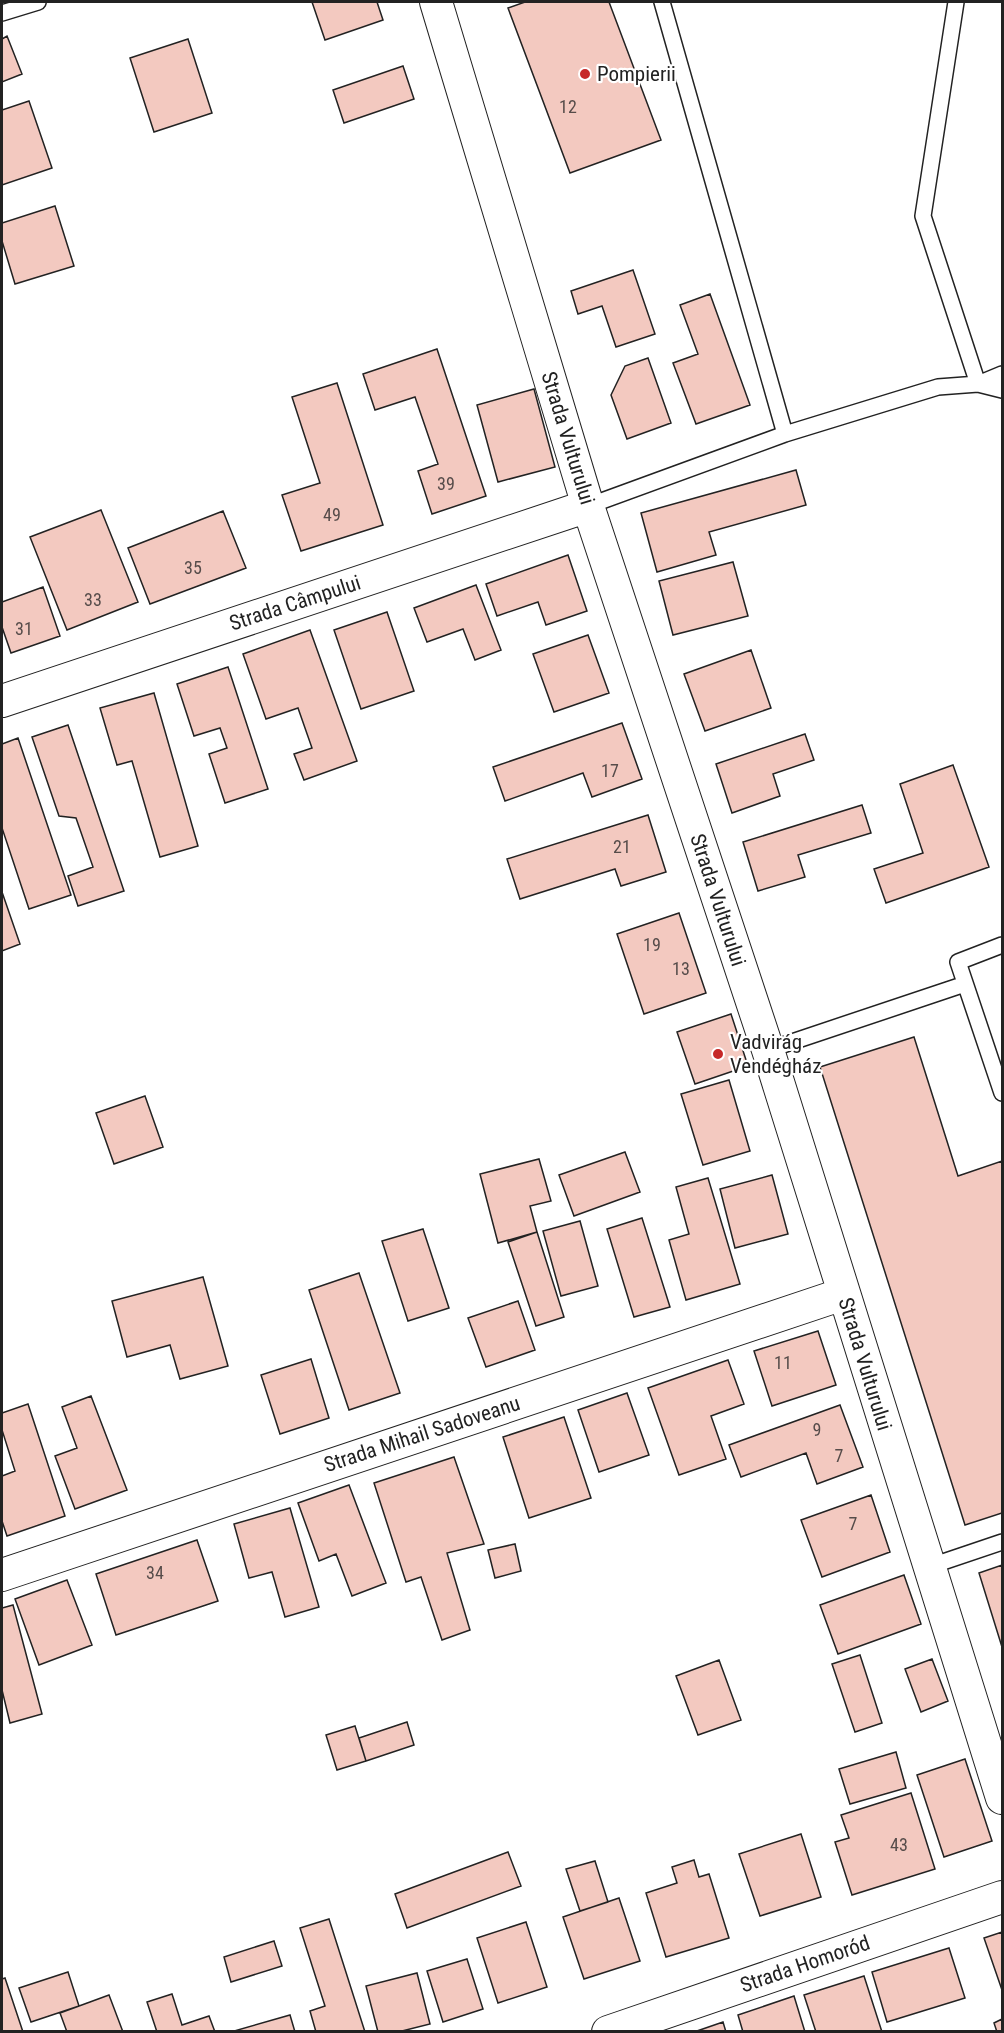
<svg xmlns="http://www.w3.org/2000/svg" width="1004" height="2033" viewBox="0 0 1004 2033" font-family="'Roboto Condensed',sans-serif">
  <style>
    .building { fill: #f3c9c0; stroke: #222; stroke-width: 1.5 }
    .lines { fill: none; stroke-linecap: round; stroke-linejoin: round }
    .service-casing { stroke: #222; stroke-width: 18 }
    .minor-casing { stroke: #222; stroke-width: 34 }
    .service { stroke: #fff; stroke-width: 15 }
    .minor { stroke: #fff; stroke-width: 32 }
    .poi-dot { fill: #c62828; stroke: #fff; stroke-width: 2 }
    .labels { text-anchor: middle; stroke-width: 4.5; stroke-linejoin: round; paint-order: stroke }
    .number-label { font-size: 18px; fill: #564c4a }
    .poi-label { font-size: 21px; fill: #222; stroke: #fff; text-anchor: start }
    .street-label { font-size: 21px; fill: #222; stroke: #fff }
  </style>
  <rect width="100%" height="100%" fill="#fff"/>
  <path class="building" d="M312,2H377L383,20L325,40Z
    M525,2H609L661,140L570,173L508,8Z
    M7,36L22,74L2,82V39Z
    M188,39L212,113L154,132L130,58Z
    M403,66L414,99L344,123L333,90Z
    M29,101L52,168L2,185V110Z
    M55,206L74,266L15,284L2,241V223Z
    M633,270L655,334L616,347L602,306L578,314L571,291Z
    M710,294L750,405L696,424L673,363L698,354L680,305Z
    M437,349L486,496L432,514L418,471L438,464L415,397L375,410L363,374Z
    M648,358L671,423L627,439L611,395L625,366Z
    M337,383L383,525L301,551L282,495L320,483L292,397Z
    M534,389L555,467L498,482L477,405Z
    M796,470L806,505L709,532L716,555L657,572L641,513Z
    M101,510L138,602L67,630L30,537Z
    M223,511L246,568L150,604L128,548Z
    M568,555L587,611L546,625L538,602L497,616L486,584Z
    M733,562L748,616L673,635L659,581Z
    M476,585L501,650L475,660L463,629L427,642L414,608Z
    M43,587L60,636L11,653L2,627V602Z
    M387,612L414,691L361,709L334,630Z
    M310,630L357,761L304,780L294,754L312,748L298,708L266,719L243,654Z
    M588,635L609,693L554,712L533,654Z
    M751,650L771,708L705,731L684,674Z
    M228,667L268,789L225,803L209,754L227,748L220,728L194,736L177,684Z
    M154,693L198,846L160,857L132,761L117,765L100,708Z
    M622,723L642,779L592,797L583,773L505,801L493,767Z
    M68,725L124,891L78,906L68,876L93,867L76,818L59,816L32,737Z
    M805,734L814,760L773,774L780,796L732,813L716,764Z
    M18,738L71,895L29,909L2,828V744Z
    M953,765L989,867L886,903L874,869L923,853L900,784Z
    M862,805L871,833L798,855L805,877L758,891L743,842Z
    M648,815L666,872L621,886L615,869L520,899L507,859Z
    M2,892L20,944L2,951Z
    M679,913L706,993L644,1014L617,934Z
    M731,1014L748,1066L695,1084L677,1032Z
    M914,1037L958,1176L1002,1161V1513L965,1525L820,1067Z
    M729,1080L750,1151L703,1165L681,1094Z
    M145,1096L163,1147L114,1164L96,1113Z
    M625,1152L640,1192L574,1216L559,1175Z
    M539,1159L551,1201L530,1206L537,1232L498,1243L480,1174Z
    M772,1175L788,1234L735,1248L720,1189Z
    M708,1178L740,1284L686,1300L669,1240L689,1234L676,1187Z
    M642,1218L670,1307L634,1317L607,1229Z
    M580,1221L598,1286L561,1296L543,1231Z
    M423,1229L449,1308L408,1321L382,1241Z
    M537,1232L564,1317L536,1326L508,1242Z
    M359,1273L400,1393L349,1410L309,1290Z
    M203,1277L228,1366L180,1379L170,1345L127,1357L112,1301Z
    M518,1301L535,1350L486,1367L468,1318Z
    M818,1331L836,1385L772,1406L754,1351Z
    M311,1359L329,1418L280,1434L261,1375Z
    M728,1360L744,1404L711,1416L726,1459L679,1475L648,1388Z
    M627,1393L649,1455L599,1472L578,1410Z
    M91,1396L127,1490L75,1509L55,1456L77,1448L62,1407Z
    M28,1404L65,1516L7,1536L2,1521V1476L15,1471L2,1430V1413Z
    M840,1405L863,1467L817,1484L806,1453L741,1477L729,1445Z
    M564,1417L591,1498L529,1518L503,1437Z
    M454,1457L484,1544L447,1553L470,1630L442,1640L421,1577L406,1582L374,1483Z
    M349,1485L386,1583L352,1596L336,1554L319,1561L298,1503Z
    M871,1495L890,1552L822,1577L801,1520Z
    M290,1508L319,1607L285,1617L272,1572L249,1578L234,1524Z
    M197,1540L218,1601L116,1635L96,1574Z
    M515,1544L521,1571L495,1578L488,1550Z
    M1002,1565V1647L979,1573Z
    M904,1575L921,1624L838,1654L820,1605Z
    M67,1580L92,1645L39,1665L15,1599Z
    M13,1605L42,1714L10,1723L2,1690V1608Z
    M860,1655L882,1723L855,1732L832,1664Z
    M932,1659L948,1701L921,1712L905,1669Z
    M719,1660L741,1720L698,1735L676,1676Z
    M407,1722L414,1745L366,1761L359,1738Z
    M355,1726L366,1761L337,1770L326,1735Z
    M896,1752L906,1788L850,1804L839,1769Z
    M965,1759L992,1841L944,1857L917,1775Z
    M911,1793L935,1869L852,1895L835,1842L849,1838L841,1815Z
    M801,1834L821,1897L760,1916L739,1854Z
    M508,1852L521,1886L407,1928L395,1894Z
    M694,1860L699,1877L709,1874L729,1938L666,1957L646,1893L677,1883L672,1867Z
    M595,1861L608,1902L580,1911L566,1869Z
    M619,1898L640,1961L584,1979L563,1917Z
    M329,1919L365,2032H316L310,2011L325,2006L300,1928Z
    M526,1922L547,1987L498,2003L477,1938Z
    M1002,1932V1990L984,1938Z
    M274,1941L282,1966L231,1982L224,1957Z
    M949,1948L965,1998L887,2022L872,1972Z
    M467,1959L483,2009L443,2022L427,1971Z
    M68,1972L79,2006L31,2022L19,1988Z
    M417,1973L430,2024L398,2032H378L366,1986Z
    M864,1976L882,2032H816L804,1995Z
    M5,1978L23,2032H2V1979Z
    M172,1994L182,2025L209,2016L215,2032H157L147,2002Z
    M109,1995L123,2032H67L60,2013Z
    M794,1996L805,2032H743L738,2015Z
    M290,2015L295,2032H234V2031Z
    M1002,2019V2032H997L994,2023Z
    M723,2022L726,2032H694Z"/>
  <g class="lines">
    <g class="service-casing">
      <path id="service" d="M662,2L785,434
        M956,2L923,216L978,384L1002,374
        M2,13L38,2
        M588,506L785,434L938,387L978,384L1002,390
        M1002,945L958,962L1002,1093
        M768,1050L965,984
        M928,1567L1002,1542"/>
    </g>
    <g class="minor-casing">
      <path id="minor" d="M436,2L588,506L768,1050L1002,1798
        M2,701L588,506
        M2,1575L843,1294
        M608,2032L1002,1897"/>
    </g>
    <use href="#service" class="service"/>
    <use href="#minor" class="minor"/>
  </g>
  <g class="poi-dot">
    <circle cx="585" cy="74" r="6"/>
    <circle cx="718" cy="1054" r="6"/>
  </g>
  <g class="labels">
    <g class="number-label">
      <text x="568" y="113">12</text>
      <text x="446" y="490">39</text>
      <text x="332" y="521">49</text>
      <text x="193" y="574">35</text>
      <text x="93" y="606">33</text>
      <text x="24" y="635">31</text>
      <text x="610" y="777">17</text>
      <text x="622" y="853">21</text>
      <text x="652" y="951">19</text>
      <text x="681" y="975">13</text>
      <text x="783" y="1369">11</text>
      <text x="817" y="1436">9</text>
      <text x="839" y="1462">7</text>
      <text x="853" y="1530">7</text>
      <text x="155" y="1579">34</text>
      <text x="899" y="1851">43</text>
    </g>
    <g class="poi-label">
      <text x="597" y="81">Pompierii</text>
      <text x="730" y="1049">Vadvirág<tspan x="730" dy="24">Vendégház</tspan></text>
    </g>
    <g class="street-label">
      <text transform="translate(568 438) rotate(73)" y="7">Strada Vulturului</text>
      <text transform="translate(295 603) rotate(-18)" y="7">Strada Câmpului</text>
      <text transform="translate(718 900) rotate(72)" y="7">Strada Vulturului</text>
      <text transform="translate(865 1364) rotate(73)" y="7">Strada Vulturului</text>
      <text transform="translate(422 1434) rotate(-18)" y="7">Strada Mihail Sadoveanu</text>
      <text transform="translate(805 1964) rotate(-19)" y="7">Strada Homoród</text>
    </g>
  </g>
  <rect width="1004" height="2033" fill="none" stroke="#222222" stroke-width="6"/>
</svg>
